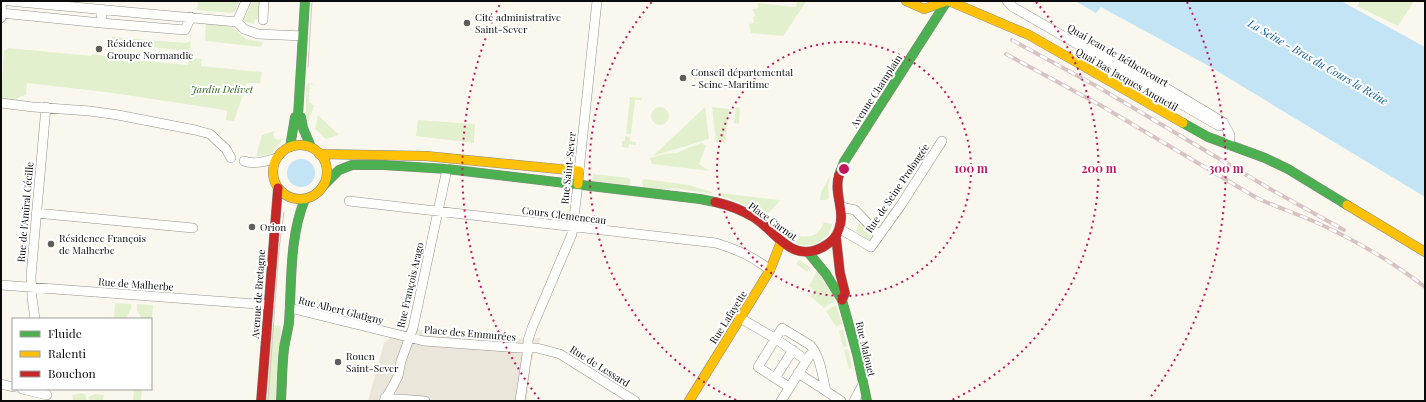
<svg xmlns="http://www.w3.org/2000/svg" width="1426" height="402" viewBox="0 0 1426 402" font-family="'Playfair Display',serif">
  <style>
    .green { fill: #e2f0ce }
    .plaza { fill: #eae6d9 }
    .water { fill: #c3e4f5 }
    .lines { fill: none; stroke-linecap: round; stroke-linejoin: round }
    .street-casing { stroke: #93928d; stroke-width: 10 }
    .fast-casing { stroke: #898884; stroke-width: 10 }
    .slow-casing { stroke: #898884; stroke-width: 10 }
    .jam-casing { stroke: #898884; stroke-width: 10 }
    .street { stroke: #fefefc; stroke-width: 9 }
    .fast { stroke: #4caf50; stroke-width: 9 }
    .slow { stroke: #ffc107; stroke-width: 9 }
    .jam { stroke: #c62828; stroke-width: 9 }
    .tram { stroke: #d7c3c4; stroke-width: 1 }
    .rail-casing { stroke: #d7c3c4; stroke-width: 4 }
    .rail { stroke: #fff; stroke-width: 2.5; stroke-dasharray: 8; stroke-linecap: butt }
    .ring { fill: none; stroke: #c2185b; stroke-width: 2; stroke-dasharray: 2 4 }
    .poi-dot { fill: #5f5e5a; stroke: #fff; stroke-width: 1.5 }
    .labels { text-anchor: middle; stroke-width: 4; stroke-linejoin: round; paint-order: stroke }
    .poi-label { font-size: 10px; fill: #0b0b0b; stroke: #fff; text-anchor: start }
    .street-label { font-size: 10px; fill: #0b0b0b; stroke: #fff }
    .park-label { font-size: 10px; font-style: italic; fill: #2a641b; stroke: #fff }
    .water-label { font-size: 11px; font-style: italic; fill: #12619f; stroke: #fff }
    .centre { fill: #c2185b; stroke: #fff; stroke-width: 2 }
    .ring-label { font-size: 12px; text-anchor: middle; font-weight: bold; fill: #c2185b; stroke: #fff; stroke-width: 4; stroke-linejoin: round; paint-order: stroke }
  </style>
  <rect width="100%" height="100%" fill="#faf8ee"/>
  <path class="green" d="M198,1H239L235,11L232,13L197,10Z
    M252,1H259L258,20L255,19L254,24L244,21Z
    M797,1L806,2L783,36L751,33L749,24L754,23L753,17L755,16L753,9L758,8V3L796,7Z
    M1360,1H1414L1398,26L1357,6Z
    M206,23L227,26L234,29L246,39L263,42L261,47L205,41Z
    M192,25L190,50L189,51L111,43L112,37L186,43L190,41Z
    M9,48L91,56L92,54L105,56V57L188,65L189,58L202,59L201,66L262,72L260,83H247L234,121L226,120L227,111L218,109L113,93L27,83L26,95L19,97L14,103L1,102L4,51Z
    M309,83H312L315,86L311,84L309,86L311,88L309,90L310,92L308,94L310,96L308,98L310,100L309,102L314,106L308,122L306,115V86Z
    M630,97L642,98L641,100H635L631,134H626Z
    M705,107L709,139L653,156Z
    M712,107L729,109L725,143L716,142Z
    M736,107L740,108L739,124L734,123Z
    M651 116a9 9 0 1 1 18 0a9 9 0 1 1-18 0Z
    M318,115L339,135L326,139L315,129Z
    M418,120L475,124L474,143L416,136Z
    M275,131L273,134L275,139L279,140L284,138L271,154L256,156L262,135Z
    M625,136L630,137V141L636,142V145L629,144L628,148L622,147V141H625Z
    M702,143L706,146L699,164L710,171L652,164L650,158L664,154L677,153L690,147Z
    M593,174L629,178L631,180L629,185L592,181Z
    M831,174L828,186L829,198L827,200H820L821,192Z
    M644,179L689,185L712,192L711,194L674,188L660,190L643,187L642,181Z
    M720,193L780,200C776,207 769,211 765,218C751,208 736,199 719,196Z
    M824,222L832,224C830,238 814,248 800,245C796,244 792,241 788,239L789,233L791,229L799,236C812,238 819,235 824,222Z
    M859,222L872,237V240H869L856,231Z
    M799,260L810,267L807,272L796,264Z
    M817,271L831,292L835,301L824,308L810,296L814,290L809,286Z
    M115,303L131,304V309L126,319H114Z
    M137,304L153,305L151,328V319H142L137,310Z
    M836,305L842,324L836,327L826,311Z
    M270,325L281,326L277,401H266Z
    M843,329L847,346L843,347L839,331Z
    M848,349L852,368L849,369L844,350Z
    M134,389H142L141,401H133Z
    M81,393L85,394L87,401H73L72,395Z
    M95,394L104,395L103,401H89L88,397Z"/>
  <path class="plaza" d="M402,328L434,332L515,339L541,338L531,361L527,401H368L384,343Z"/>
  <path class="water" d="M1075,1H1341L1425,47V197L1207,65L1101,7L1096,13Z
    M287 173a14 14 0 1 1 28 0a14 14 0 1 1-28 0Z"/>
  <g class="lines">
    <g class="street-casing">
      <path id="street" d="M9,1L237,22L244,29L258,34L303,36
        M1007,1L1013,7L1219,126
        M1,13L101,23L102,9
        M1,18L2,1
        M263,20L264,1
        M237,22L246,1
        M101,23L185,30L191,17
        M1073,32L1223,122L1230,135L1229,145
        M1,103L33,107L90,111L118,115L195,130L210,134L226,149L231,158
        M244,161C254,165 266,161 277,158
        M579,171L597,1
        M349,201L716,243C738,250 752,256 770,270
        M841,207L855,210L879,235
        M36,213L193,228
        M840,229L871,247L901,205L942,141
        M1,285L269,305
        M290,308L424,341L520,348H537L560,354L635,401
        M740,318L776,339L806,360
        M35,319L32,298L31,276L46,107
        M798,373L826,391
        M775,378L793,350
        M1,384L13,387
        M789,387L758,367L782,328L810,345C821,357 822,376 826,391L841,401
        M22,389L47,395
        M385,398L425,401
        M384,401L393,386L398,376L401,361L413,328L447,169
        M520,401L528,348V340L532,328L572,234L578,184
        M781,401L810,355
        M854,401L863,384"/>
    </g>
    <g class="fast-casing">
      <path id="fast" d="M305,1L298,116L301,117L303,128L311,147
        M1183,123L1208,137L1265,158L1288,169L1347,205
        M290,147L295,117L298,116
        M839,175L844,162L947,1
        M323,186L339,170L352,165H383L447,169L700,199L715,202
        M808,252L826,274L842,300L857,354L867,401
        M281,401C282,384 282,366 284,349C285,340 288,331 289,322C292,281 289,238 305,199"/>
    </g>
    <g class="slow-casing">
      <path id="slow" d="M906,1L924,9L946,1
        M949,1L1029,35L1183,123
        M273 172a27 27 0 1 1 54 0a27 27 0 1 1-54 0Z
        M319,154L426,156L579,171L578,184
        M1347,205L1425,252
        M689,401L770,270L781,242"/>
    </g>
    <g class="jam-casing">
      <path id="jam" d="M715,202C729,205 742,210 755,218C776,232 792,264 823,247C830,243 837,237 839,229C846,211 833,193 839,175
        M836,237L840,273L845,293L842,300
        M261,401L278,188"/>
    </g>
    <use href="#street" class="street"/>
    <use href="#fast" class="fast"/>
    <use href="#slow" class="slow"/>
    <use href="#jam" class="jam"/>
    <path class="tram" d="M308,67L312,1
      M268,401L279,249L284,212"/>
    <g class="rail-casing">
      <path id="rail" d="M1012,40L1098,87L1272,190L1344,230
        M1006,54L1100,105L1257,198C1278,208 1301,215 1322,225C1358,242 1394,263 1425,287"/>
    </g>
    <use href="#rail" class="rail"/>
  </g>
  <g class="ring">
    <circle cx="844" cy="169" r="127"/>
    <path d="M736 400A255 255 0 0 1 652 2M1036 2A255 255 0 0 1 952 400"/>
    <path d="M539 399A382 382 0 0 1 501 2M1187 2A382 382 0 0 1 1149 399"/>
  </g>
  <g class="poi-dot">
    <circle cx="467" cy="23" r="4"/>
    <circle cx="99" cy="49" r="4"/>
    <circle cx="683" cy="78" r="4"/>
    <circle cx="252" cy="227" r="4"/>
    <circle cx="51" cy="244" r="4"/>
    <circle cx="338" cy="362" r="4"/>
  </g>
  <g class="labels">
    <g class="poi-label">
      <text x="475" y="21">Cité administrative<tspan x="475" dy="12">Saint-Sever</tspan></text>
      <text x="107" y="47">Résidence<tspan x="107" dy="12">Groupe Normandie</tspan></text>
      <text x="691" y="76">Conseil départemental<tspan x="691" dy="12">- Seine-Maritime</tspan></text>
      <text x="260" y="231">Orion</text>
      <text x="59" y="242">Résidence François<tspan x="59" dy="12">de Malherbe</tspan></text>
      <text x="346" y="360">Rouen<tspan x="346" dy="12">Saint-Sever</tspan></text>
    </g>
    <g class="street-label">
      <text transform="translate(1118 55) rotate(30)" y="4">Quai Jean de Béthencourt</text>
      <text transform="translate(1127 79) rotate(30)" y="4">Quai Bas Jacques Anquetil</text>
      <text transform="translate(876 91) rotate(-57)" y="4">Avenue Champlain</text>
      <text transform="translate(568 168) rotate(-84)" y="4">Rue Saint-Sever</text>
      <text transform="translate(897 188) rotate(-56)" y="4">Rue de Seine Prolongée</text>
      <text transform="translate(25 212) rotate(-85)" y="4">Rue de l'Amiral Cécille</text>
      <text transform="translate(564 215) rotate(7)" y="4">Cours Clemenceau</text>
      <text transform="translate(773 221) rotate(36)" y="4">Place Carnot</text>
      <text transform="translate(136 284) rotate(4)" y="4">Rue de Malherbe</text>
      <text transform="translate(410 285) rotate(-77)" y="4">Rue François Arago</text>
      <text transform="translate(258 294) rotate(-86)" y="4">Avenue de Bretagne</text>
      <text transform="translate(341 310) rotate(14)" y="4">Rue Albert Glatigny</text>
      <text transform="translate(728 317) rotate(-58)" y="4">Rue Lafayette</text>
      <text transform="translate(470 333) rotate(5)" y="4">Place des Emmurées</text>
      <text transform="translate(866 349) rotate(77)" y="4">Rue Malouet</text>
      <text transform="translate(600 366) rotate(32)" y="4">Rue de Lessard</text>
    </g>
    <g class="park-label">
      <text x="222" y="93">Jardin Delivet</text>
    </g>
    <g class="water-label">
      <text transform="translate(1318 62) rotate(30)" y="4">La Seine - Bras du Cours la Reine</text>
    </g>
  </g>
  <circle cx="844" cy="169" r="6" class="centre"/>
  <g class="ring-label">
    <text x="971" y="173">100 m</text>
    <text x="1099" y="173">200 m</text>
    <text x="1226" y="173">300 m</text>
  </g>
  <rect width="1426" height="402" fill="none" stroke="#0b0b0b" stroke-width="4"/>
  <rect x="12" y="318" width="140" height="72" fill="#ffffff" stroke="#9d9d9d"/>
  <rect x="20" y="331" width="20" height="6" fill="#4caf50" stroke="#9d9d9d"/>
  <text x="48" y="338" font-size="12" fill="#0b0b0b">Fluide</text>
  <rect x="20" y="351" width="20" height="6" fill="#ffc107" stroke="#9d9d9d"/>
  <text x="48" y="358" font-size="12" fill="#0b0b0b">Ralenti</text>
  <rect x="20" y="371" width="20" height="6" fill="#c62828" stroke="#9d9d9d"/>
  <text x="48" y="378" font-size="12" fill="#0b0b0b">Bouchon</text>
</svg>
